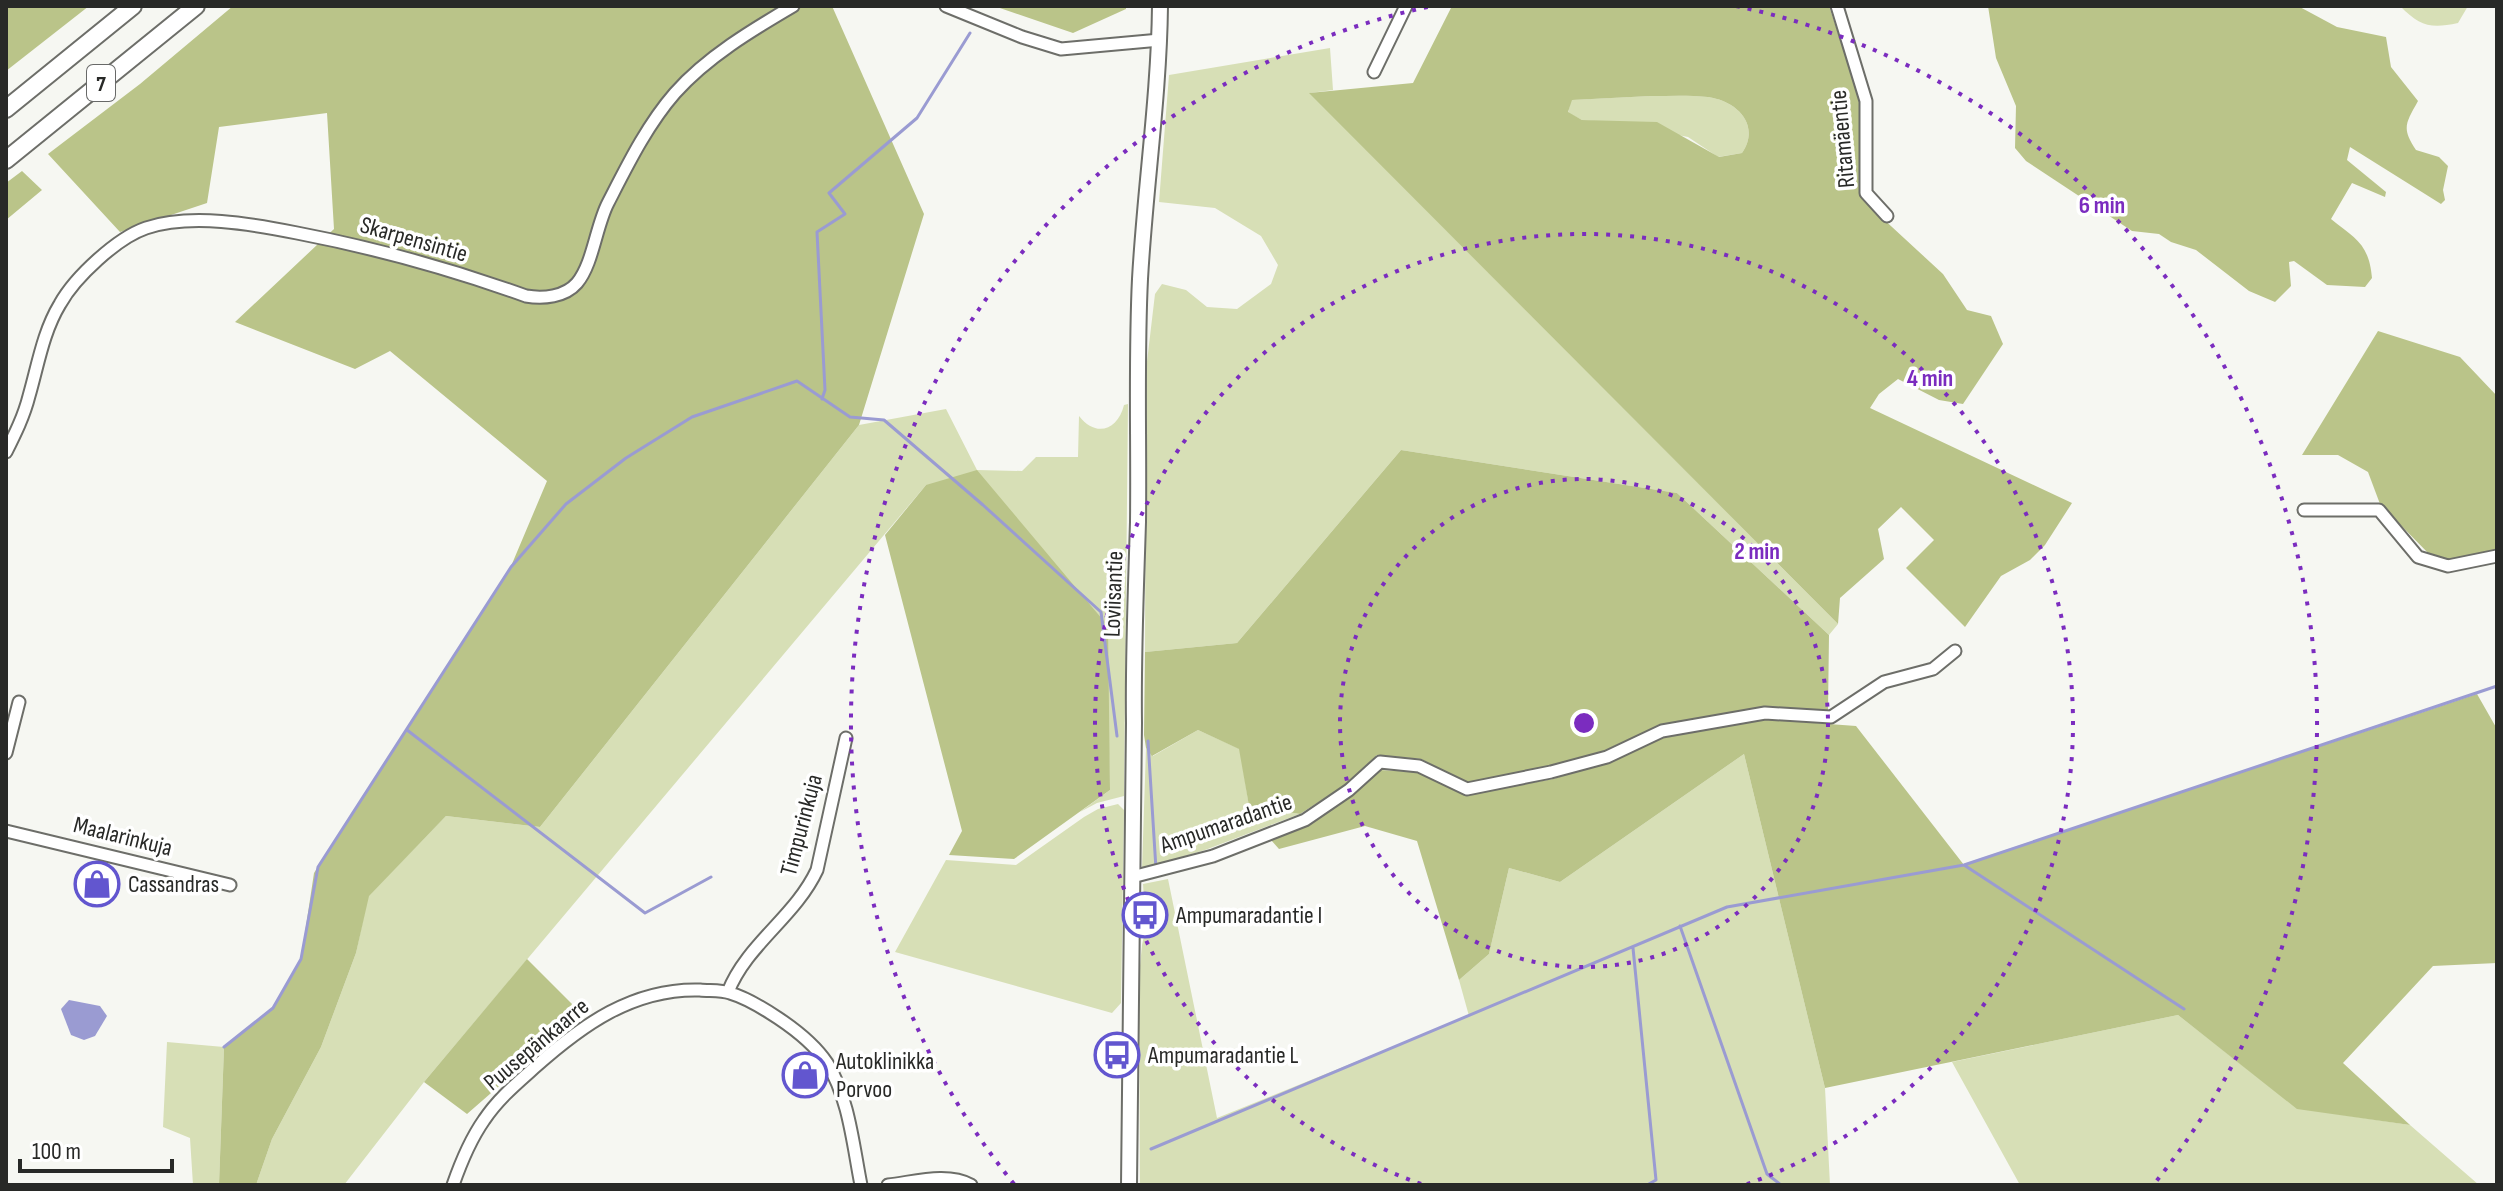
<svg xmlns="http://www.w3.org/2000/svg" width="2503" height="1191" viewBox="0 0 2503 1191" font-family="'Sofia Sans Condensed',sans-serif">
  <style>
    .green { fill: #d7dfb6 }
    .forest { fill: #bac489; fill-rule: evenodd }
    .water { fill: #9a9bd2 }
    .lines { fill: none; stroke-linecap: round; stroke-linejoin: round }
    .stream { stroke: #9a9bd2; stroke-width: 3 }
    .minor-casing { stroke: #6d6e69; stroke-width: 15 }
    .major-casing { stroke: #6d6e69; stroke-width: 18 }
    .highway-casing { stroke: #6d6e69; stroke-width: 20 }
    .minor { stroke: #fff; stroke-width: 11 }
    .major { stroke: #fff; stroke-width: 14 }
    .highway { stroke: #fff; stroke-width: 16 }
    .ring { fill: none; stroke: #7b2cbf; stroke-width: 4; stroke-dasharray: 4 8 }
    .labels { text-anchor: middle; stroke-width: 7; stroke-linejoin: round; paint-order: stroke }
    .shield { fill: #fff; stroke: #686968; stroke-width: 2 }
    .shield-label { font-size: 22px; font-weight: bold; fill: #282927 }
    .street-label { font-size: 24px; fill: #282927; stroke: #fff }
    .poi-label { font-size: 24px; fill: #282927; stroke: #fff; text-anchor: start }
    .centre { fill: #7b2cbf; stroke: #fff; stroke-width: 4 }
    .ring-label { font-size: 24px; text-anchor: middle; font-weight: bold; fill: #7b2cbf; stroke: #fff; stroke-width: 7; stroke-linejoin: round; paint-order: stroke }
  </style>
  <rect width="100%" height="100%" fill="#f6f7f2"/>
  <path class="green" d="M2400,6H2468L2458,23C2430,29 2420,26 2400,6Z
    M1330,48L1333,90L1310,93L1838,624L1829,635L1677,493L1401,450L1237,643L1145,652L1146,370L1155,294L1162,284L1186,290L1207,307L1237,309L1271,284L1278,265L1261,236L1215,208L1159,202L1169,75Z
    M1651,96C1669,96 1689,95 1708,97C1737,101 1761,125 1742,153L1718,157L1688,137L1619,123L1582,120L1568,113L1571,100Z
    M1128,404L1124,796L1097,803L1080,812L1110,790L1108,716L926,485L424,1082L344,1185H256L272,1139L321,1047L356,953L368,896L446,816L540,827L859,425L946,409L977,470L1022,471L1036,457H1078L1079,416C1096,438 1118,430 1124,405Z
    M1198,730L1240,749L1249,806L1300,814L1205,850L1142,869L1146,748L1153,756Z
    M1744,754L1825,1088L1830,1185H1140L1139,976L1142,945L1146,927L1143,884L1168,879L1217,1118L1469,1016L1459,980L1489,954L1509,868L1560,882Z
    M1118,804L1124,810L1121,1003L1112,1013L895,952L946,860L1016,865L1084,817L1098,809Z
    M2178,1015L2297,1108L2410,1125L2479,1185H2020L1952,1062Z
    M167,1042L224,1047L219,1185H193L190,1138L163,1127Z"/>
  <path class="forest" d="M6,6H89L6,71Z
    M233,6H832L924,214L859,425L540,827L446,816L369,896L356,953L321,1047L272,1139L256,1185H219L224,1047L273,1008L301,959L314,873L509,571L547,481L390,351L355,369L235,322L334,229L327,113L219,127L207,203L120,232L48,154L140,84Z
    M994,6H1126V9L1073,33Z
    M1452,6H1829L1861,102V193L1879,215L1943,274L1967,310L1991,316L2003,344L1963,404L1939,400L1898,379L1879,394L1870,408L2072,503L2045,545L2030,560L2001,576L1965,627L1906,568L1934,540L1901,507L1878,529L1884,559L1840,598L1838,624L1309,93L1413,83ZM1651,96C1669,96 1689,95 1708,97C1737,101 1761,125 1742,153L1719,157L1657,122L1582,120L1568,112L1572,100Z
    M1988,6H2298L2337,27L2386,37L2391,67L2418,101C2406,123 2401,128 2416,150L2439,157L2448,166L2443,190L2445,200L2441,204L2350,147L2347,160L2386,192L2385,197L2352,183L2331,219C2356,239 2369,244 2372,278L2365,287L2327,285L2294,261L2289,262L2291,286L2275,302L2249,291L2196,250L2171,242L2159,234L2132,231L2026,161L2015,148L2016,106L1996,58Z
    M22,171L42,190L6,220V183Z
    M2378,331L2460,357L2497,396V551L2448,562L2431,556L2380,504L2368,472L2338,455H2302Z
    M1401,450L1677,493L1829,635L1828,711L1765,707L1660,725L1601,752L1541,768L1467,783L1421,759L1377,755L1345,785L1300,814L1249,806L1239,749L1198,730L1152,756L1146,748L1144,735L1145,652L1237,643Z
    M977,470L1108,626L1110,790L1014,859L949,855L962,831L885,535L926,485Z
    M2477,694L2497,729V963L2433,966L2343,1063L2410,1125L2297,1109L2178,1015L1825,1088L1744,754L1560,882L1509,868L1489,954L1459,980L1417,841L1365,826L1279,849L1271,840C1317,821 1344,804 1380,770L1417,772L1465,795L1553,779L1609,761L1663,738L1762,719L1856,726L1964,865Z
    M527,959L582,1014L467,1114L424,1082Z"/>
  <path class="water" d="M69,1000L100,1006L107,1016L95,1036L84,1040L71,1035L61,1009Z"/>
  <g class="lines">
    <path class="stream" d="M822,399L825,390L817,232L845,214L829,193L917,118L970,33
      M407,730L645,913L711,877
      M1148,741L1156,869
      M1964,865L2184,1009
      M1680,926L1767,1174L1781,1185
      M1633,948L1656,1180L1647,1185
      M224,1047L273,1008L301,959L318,867L511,567L566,504L626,458L692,417L797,381L850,417L884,420L983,505L1101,612L1117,736
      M1151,1149L1727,907L1964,865L2497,686"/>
    <g class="minor-casing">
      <path id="minor" d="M946,6L1022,37L1061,49L1160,40
        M1837,6L1866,101V193L1887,216
        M1374,72L1406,6
        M6,452C15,434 24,416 29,396C38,365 43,332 60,304C75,277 117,238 146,228C191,213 252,224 297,233C375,248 451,269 526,296C543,299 565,297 577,283C593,264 596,226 608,203C627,166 647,125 675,93C707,57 752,30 793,6
        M2304,510H2379L2418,557L2448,566L2497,556
        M6,753L19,702
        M6,831L230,885
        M1132,877L1213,856L1305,820L1349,790L1380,762L1419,766L1467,789L1551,772L1607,757L1662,731L1765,713L1831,717L1884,682L1933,669L1955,651
        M728,992C747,944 795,917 817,870L846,738
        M453,1185C461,1162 470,1140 484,1120C498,1099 516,1084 534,1068C582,1025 633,988 700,990C709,991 721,990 730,993C747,998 763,1008 778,1018C796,1030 815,1045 827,1063C849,1098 853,1145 861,1185
        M888,1185C915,1182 947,1172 971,1185"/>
    </g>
    <g class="major-casing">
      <path id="major" d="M1129,1185L1134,723C1133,655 1136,589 1138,522C1139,441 1136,360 1140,279C1145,188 1159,97 1160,6"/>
    </g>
    <g class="highway-casing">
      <path id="highway" d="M6,109L133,6
        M6,160L196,6"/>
    </g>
    <use href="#minor" class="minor"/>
    <use href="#major" class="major"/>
    <use href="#highway" class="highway"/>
  </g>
  <g class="ring">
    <circle cx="1584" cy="723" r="244"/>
    <path d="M1421 1184A489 489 0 1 1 1747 1184"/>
    <path d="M1014 1184A733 733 0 0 1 1432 6M1736 6A733 733 0 0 1 2154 1184"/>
  </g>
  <defs>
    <g id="shop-ring" transform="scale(2.3)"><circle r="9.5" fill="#fff" stroke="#6256cf" stroke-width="1.5"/><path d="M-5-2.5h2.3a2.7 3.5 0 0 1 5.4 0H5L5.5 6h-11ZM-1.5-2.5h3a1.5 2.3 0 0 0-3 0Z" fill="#6256cf"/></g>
    <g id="bus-ring" transform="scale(2.3)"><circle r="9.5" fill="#fff" stroke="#6256cf" stroke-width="1.5"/><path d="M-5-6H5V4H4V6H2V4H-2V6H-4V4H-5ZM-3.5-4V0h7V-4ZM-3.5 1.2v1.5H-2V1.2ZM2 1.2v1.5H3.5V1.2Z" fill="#6256cf"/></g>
  </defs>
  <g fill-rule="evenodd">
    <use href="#shop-ring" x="97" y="884"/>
    <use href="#bus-ring" x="1145" y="915"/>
    <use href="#bus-ring" x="1117" y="1055"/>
    <use href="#shop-ring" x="805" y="1075"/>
  </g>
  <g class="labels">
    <rect class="shield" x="87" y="65" width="28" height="36" rx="6"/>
    <g class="shield-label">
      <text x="101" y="91">7</text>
    </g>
    <g class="street-label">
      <text transform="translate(1842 139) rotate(-95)" y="8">Ritamäentie</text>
      <text transform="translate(414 239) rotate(16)" y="8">Skarpensintie</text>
      <text transform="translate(1113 594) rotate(-88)" y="8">Loviisantie</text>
      <text transform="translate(1226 823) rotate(-19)" y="8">Ampumaradantie</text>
      <text transform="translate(801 825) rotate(-75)" y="8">Timpurinkuja</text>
      <text transform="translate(123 836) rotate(14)" y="8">Maalarinkuja</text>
      <text transform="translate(536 1044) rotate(-40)" y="8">Puusepänkaarre</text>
    </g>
    <g class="poi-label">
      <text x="128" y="892">Cassandras</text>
      <text x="1176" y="923">Ampumaradantie I</text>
      <text x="1148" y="1063">Ampumaradantie L</text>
      <text x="836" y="1069">Autoklinikka<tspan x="836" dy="28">Porvoo</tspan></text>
    </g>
  </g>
  <circle cx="1584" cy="723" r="12" class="centre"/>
  <g class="ring-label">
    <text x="2102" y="213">6 min</text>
    <text x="1930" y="386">4 min</text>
    <text x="1757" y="559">2 min</text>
  </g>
  <rect width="2503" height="1191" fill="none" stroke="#282927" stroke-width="16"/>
  <path d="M20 1159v12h152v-12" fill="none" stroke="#282927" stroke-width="4"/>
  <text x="32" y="1159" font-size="24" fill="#282927" stroke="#ffffff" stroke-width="6" paint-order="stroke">100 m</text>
</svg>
